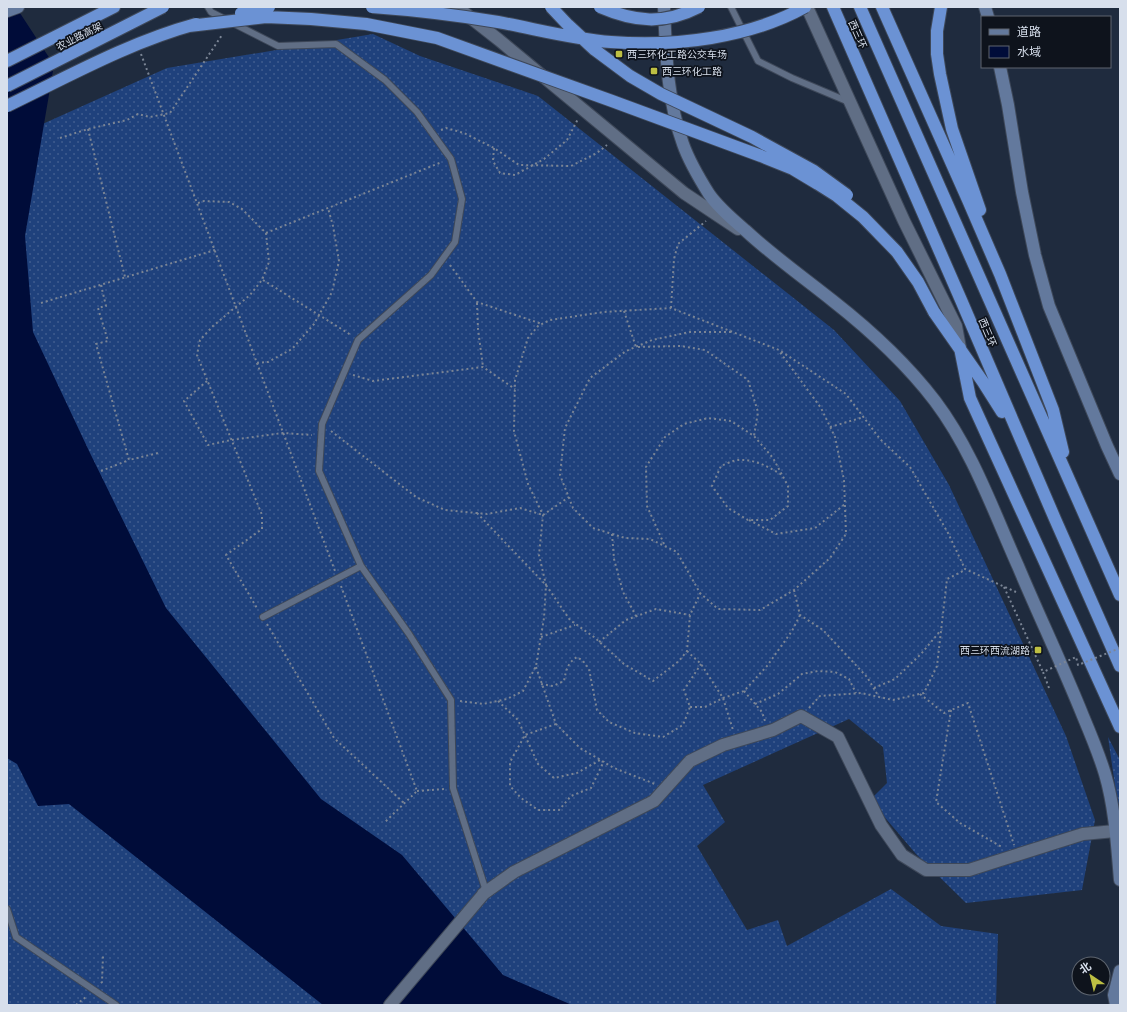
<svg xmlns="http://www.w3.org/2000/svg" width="1127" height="1012" viewBox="0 0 1127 1012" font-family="'Golos Text','Noto Sans SC',sans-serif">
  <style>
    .grass { fill: url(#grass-dots) }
    .water { fill: #000c39 }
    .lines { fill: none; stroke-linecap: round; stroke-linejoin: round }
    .lane-casing { stroke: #3e4859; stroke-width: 8 }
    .street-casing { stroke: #3e4859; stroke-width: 14 }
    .secondary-casing { stroke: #3e4859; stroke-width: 14 }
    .highway-casing { stroke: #3e4859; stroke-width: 14 }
    .path { stroke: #7b8595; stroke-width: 2; stroke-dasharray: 2 3; stroke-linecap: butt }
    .lane { stroke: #606e85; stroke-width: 6 }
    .street { stroke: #606e85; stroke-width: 12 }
    .secondary { stroke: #63799d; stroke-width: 12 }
    .highway { stroke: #6b92d4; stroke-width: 12 }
    .highway-bridge-casing { stroke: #3e4859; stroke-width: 14; stroke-linecap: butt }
    .path-bridge { stroke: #7b8595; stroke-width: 2; stroke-dasharray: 2 3; stroke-linecap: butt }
    .highway-bridge { stroke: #6b92d4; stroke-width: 12 }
    .poi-dot { fill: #bdbf43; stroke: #0e131c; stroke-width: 1.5 }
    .labels { text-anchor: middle; stroke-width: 3.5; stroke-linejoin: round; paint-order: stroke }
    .street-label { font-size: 10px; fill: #d7dfec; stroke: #0e131c }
    .poi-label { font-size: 10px; fill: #d7dfec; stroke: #0e131c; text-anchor: start }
  </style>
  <defs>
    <pattern id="grass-dots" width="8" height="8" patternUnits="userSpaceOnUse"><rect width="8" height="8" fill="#1f417c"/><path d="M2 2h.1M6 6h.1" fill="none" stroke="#3f5c8f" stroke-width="1.8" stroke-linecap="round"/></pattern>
  </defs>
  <rect width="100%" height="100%" fill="#1f2b3e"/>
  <path class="grass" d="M373,34L420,56L538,96L834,330L900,401L949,485L1066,736L1095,820L1082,890L966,903L916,854L870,800L887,783L883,747L849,719L703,785L725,822L697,846L747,930L778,920L787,946L891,889L941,926L998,934L996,1005H7V140L167,68Z
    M1108,737L1120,760V820Z"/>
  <path class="water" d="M7,7H16L54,65L25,236L33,332L89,451L166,608L321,799L402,855L503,975L572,1005H323L69,804L38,806L17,764L7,758Z"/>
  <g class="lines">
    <g class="lane-casing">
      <path id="lane" d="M208,7L211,12L278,46L336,44L385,80L417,112L451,159L462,199L455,242L431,275L358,340L322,424L319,471L361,566L409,634L451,700L453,788L486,891
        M731,7L758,61L792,78L849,102
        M263,617L361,566
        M7,909L16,937L116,1005"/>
    </g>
    <g class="street-casing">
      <path id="street" d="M457,7L499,40L684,193L738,229
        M807,7L904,221L956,326L960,348
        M483,894L514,872L654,801L690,761L723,745L773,730L801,716L838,737L881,825L902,855L926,870H969L1083,834L1115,831
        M390,1005L486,891"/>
    </g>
    <g class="secondary-casing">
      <path id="secondary" d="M664,7C666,53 667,100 683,144C689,161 699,178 709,194C718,207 732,219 745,230C773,256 803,277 833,301C870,330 906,363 935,401C972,450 993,510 1018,566C1039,616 1063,666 1083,716C1091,735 1099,754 1105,774C1115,808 1117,845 1120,880
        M985,7L988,17
        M7,11L18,7
        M1000,67L1008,105L1022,192L1035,255L1049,306L1107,446L1120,474
        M1116,1005L1114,995L1120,971"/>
    </g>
    <g class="highway-casing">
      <path id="highway" d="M833,7L961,300L1055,519L1120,666
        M860,7L1120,595
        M882,7L968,200L1000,274L1053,410L1063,452
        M941,7L937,31V54L940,74L952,129L980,210
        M7,61L114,7
        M934,312L983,382L1002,412
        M960,348L970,398L1120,727"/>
    </g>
    <path class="path" d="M141,54L335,571
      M88,129L125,277
      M441,130L446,128L464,133L494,148L519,165L571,166L597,153L607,145
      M60,138L88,129L127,120L138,114L150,117L170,113L222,35
      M494,148L493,161L500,173L515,175L544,159L567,140L578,119
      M198,203L204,201L229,202L242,209L266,233L269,262L262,280L250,295L213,326L200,340L197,355L262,515V529L226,555L258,610
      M266,233L442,162
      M450,265L477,302L542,324
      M263,280L351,335
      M101,285L106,306L98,308L108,341L96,344L129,460L158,453
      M41,303L215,250
      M477,303L478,329L483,367
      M671,308L674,259L678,244L706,221
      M624,311L636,347L681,346L705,350L731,368L748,380L758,412L754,436
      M731,332H690L652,340L626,351L590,378L565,428L560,475L573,508L593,528L625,538L650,539L677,552L700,593L718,609L760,610L794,590L830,558L846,534L844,480L835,437L821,408L779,351
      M257,363L268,362L292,349L314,324L332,292L339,261L333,226L328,208
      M353,375L373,381L483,367L515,389
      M207,381L184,401L208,445L231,440L283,433L312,435
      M830,427L864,417
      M331,431L416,497L445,510L487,514L520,508L543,515
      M101,471L129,460
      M477,513L546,585L570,620L594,637L624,664L653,681L679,661L687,651L690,615L700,594
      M543,515L569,497
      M749,520L776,534L815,528L845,504
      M612,534L614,559L623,592L636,616
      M664,544L647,506L646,467L665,437L684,424L708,418L731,421L754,436L773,458L788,486V506L770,520H748L728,508L712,486L721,466C726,464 733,460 739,460C755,459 769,467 782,475
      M341,586L417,791L384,823
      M1004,587L1043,672
      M794,590L800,615L823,630L867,677L879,697
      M267,624L334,738L404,803
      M541,637L575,625
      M599,642L626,620L656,609L690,615
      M687,651L701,664L723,698L733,730
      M536,667L556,724L580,748L614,768L655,784
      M541,684L553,686L564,681C566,671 567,663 577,657L583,661L589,669L597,710L609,722L635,733L663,737L683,725L690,707L684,690L701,664
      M874,688L895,679L921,654L941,630
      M744,691L762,712L765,721
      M920,694L944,713L968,703L1014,845
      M460,701L483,704L507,699L523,691L536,666L544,618L546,585L539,555L543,515L528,484L514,431L515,380L528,338L538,326L550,320L604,312L671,308L779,350L846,394L880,439L910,467L948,533L965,569L1016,592
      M498,701L518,720L538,764L554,778L577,773L600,760
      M755,704L778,694L802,674L818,671L835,672L849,679L856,693
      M690,707H705L723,698L744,691L767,666L792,631L800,615
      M809,708L820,696L861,693L893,700L924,693L937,666L947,579L965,570
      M951,710L936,802L960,823L1002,847
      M556,724L525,735L510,762V786L521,798L538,810H559L571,796L591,788L604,761
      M417,791L444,789
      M101,983L102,982L103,955
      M76,1005L87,996"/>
    <use href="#lane" class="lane"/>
    <use href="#street" class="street"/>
    <use href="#secondary" class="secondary"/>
    <use href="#highway" class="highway"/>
    <g class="highway-bridge-casing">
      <path id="highway-bridge" d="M372,7C414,10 456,15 498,22C536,29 573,39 611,42C675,47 749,38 805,7
        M551,7L568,25L595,50L630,76L661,94L752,137L814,171L847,195
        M600,7C635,22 664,25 699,7
        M241,13L269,7
        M189,26L266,17L311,19L366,24L437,38L612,101L761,156L793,169L818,184L837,196L863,217L897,252L918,282L934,312
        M7,86L163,7
        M7,106C69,76 130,42 196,24"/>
    </g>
    <path class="path-bridge" d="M1049,688L1043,672L1076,657L1078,665L1120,648"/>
    <use href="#highway-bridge" class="highway-bridge"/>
  </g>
  <g class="poi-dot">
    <rect x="615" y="50" width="8" height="8" rx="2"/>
    <rect x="650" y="67" width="8" height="8" rx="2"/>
    <rect x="1034" y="646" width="8" height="8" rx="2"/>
  </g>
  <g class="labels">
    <g class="street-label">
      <text transform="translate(858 34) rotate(66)" y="4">西三环</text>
      <text transform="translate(79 36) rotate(-27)" y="4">农业路高架</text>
      <text transform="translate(988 332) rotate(67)" y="4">西三环</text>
    </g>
    <g class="poi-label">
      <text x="627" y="58">西三环化工路公交车场</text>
      <text x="662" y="75">西三环化工路</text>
      <text x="1030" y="654" text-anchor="end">西三环西流湖路</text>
    </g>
  </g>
  <rect width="1127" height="1012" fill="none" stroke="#d7dfec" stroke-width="16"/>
  <rect x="981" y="16" width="130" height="52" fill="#0e131c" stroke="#5e656f"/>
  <rect x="989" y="29" width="20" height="6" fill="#63799d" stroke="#5e656f"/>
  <text x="1017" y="36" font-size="12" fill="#d7dfec">道路</text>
  <rect x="989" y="46" width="20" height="12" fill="#000c39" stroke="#5e656f"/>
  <text x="1017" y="56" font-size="12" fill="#d7dfec">水域</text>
  <g transform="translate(1091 976) rotate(325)"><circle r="19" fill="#0e131c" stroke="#5e656f"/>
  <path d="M0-3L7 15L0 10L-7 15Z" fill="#bdbf43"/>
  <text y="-6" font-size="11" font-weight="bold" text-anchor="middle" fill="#d7dfec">北</text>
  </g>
</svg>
